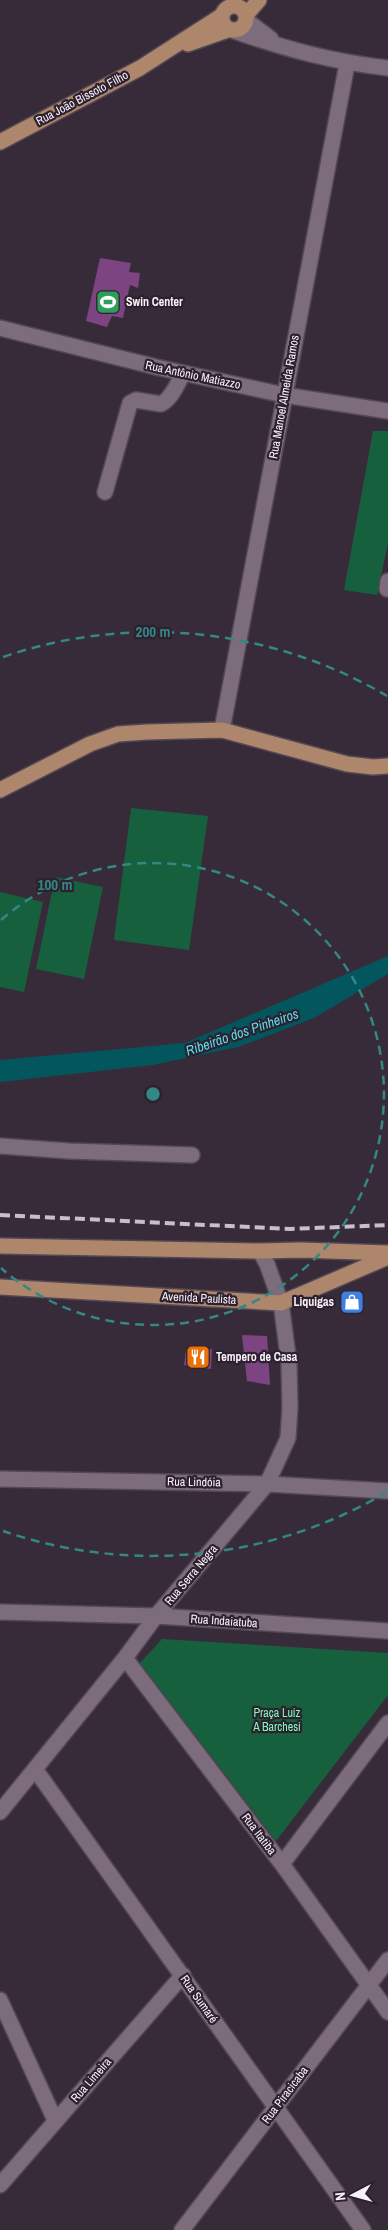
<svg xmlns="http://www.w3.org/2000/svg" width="388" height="2230" viewBox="0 0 388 2230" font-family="'Archivo Narrow',sans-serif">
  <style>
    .green { fill: #16603e }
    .water { fill: #03565e }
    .building { fill: #7d4482 }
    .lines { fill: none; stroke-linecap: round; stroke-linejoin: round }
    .minor-casing { stroke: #544854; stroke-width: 18 }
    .major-casing { stroke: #544854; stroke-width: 18 }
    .minor { stroke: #7c6c7c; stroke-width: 15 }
    .major { stroke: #ad866b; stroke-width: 15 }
    .rail { stroke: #c8bfc9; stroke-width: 4; stroke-dasharray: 10 5; stroke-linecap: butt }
    .ring { fill: none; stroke: #328883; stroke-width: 2.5; stroke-dasharray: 9 6 }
    .labels { text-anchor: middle; stroke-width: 4.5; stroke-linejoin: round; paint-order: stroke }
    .street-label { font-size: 12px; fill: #f9f1fa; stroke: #2e212f }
    .poi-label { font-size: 12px; font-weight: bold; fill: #f9f1fa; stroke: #2e212f; text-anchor: start }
    .park-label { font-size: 12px; fill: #7ffdbc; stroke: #2e212f }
    .water-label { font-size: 14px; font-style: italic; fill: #57ddec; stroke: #2e212f }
    .centre { fill: #328883; stroke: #2e212f; stroke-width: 2.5 }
    .ring-label { font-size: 15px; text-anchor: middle; font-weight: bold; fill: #328883; stroke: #2e212f; stroke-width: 4.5; stroke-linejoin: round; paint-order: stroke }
  </style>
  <rect width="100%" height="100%" fill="#382b39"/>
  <path class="green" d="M373,431H388V543L377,595L344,590Z
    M131,808L208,816L189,950L114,940Z
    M55,877L103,887L84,979L36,969Z
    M0,892L43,902L24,992L0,987Z
    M162,1639L388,1653V1695L276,1841L140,1663Z"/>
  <path class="water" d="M388,956V974L314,1018L238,1047L153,1065L0,1082V1060L185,1043Z"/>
  <path class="building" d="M100,258L131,263L129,272L140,273L138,288L130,285L123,318L112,316L107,327L86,321Z
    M242,1335L267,1336L270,1385L247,1381Z
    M212,1349L211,1369L184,1365L186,1350Z"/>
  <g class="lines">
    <g class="minor-casing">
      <path id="minor" d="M246,20L271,39
        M234,31C286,49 333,62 388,68
        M0,328L156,367L284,395L388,411
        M105,492L130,403L136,400L161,404C172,398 178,383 183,373
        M387,589L388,581
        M222,730L347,64
        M0,1146L69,1151L192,1155
        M0,1479L267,1484L388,1491
        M0,1612L156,1616L388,1631
        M125,1658L282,1864L388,2012
        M35,1769L363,2230
        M0,1812L125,1658L156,1616L267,1484L288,1438L290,1408L289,1363L281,1303L267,1264L260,1251
        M282,1864L388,1723
        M0,2000L55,2120
        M0,2185L183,1975
        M182,2230L388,1960"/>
    </g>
    <g class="major-casing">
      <path id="major" d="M222 18a12 12 0 1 1 24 0a12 12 0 1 1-24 0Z
        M246,15L259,0
        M188,44L228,30
        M0,142L140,68L221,16
        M0,790L90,744L118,734L147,732L222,730L347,764L373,767L388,766
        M0,1246L260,1251L301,1250L388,1253
        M0,1287L281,1303L388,1257"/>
    </g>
    <use href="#minor" class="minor"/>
    <use href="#major" class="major"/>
    <path class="rail" d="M0,1215L290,1229L388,1225"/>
  </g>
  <g class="ring">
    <path d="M1 920A231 231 0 1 1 1 1268"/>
    <path d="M387 1492A462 462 0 0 1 3 1531M3 657A462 462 0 0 1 387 696"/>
  </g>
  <defs>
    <g id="stadium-square" transform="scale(1.25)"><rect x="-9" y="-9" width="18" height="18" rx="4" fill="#2e9e5b" stroke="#2e212f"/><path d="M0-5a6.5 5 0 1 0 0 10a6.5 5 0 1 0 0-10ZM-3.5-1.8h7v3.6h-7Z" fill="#fff"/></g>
    <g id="shop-square" transform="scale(1.25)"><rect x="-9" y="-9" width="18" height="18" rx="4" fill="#3f7fe0" stroke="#2e212f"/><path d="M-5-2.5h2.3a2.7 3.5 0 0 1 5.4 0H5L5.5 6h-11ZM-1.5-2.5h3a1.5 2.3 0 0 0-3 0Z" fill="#fff"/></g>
    <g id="restaurant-square" transform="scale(1.25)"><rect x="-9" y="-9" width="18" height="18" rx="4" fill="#e8710a" stroke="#2e212f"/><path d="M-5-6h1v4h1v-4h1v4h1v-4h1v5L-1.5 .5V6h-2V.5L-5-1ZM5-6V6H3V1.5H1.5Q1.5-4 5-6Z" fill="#fff"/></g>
  </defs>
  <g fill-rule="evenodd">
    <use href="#stadium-square" x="108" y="302"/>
    <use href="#shop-square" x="352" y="1302"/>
    <use href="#restaurant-square" x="198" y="1357"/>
  </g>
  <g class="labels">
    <g class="street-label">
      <text transform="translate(82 98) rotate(-28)" y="4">Rua João Bissoto Filho</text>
      <text transform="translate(193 375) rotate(12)" y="4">Rua Antônio Matiazzo</text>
      <text transform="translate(284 397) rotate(-80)" y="4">Rua Manoel Almeida Ramos</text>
      <text transform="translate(199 1298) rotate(3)" y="4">Avenida Paulista</text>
      <text transform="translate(194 1482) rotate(1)" y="4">Rua Lindóia</text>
      <text transform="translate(191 1575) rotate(-50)" y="4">Rua Serra Negra</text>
      <text transform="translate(224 1621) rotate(4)" y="4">Rua Indaiatuba</text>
      <text transform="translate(259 1834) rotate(53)" y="4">Rua Itatiba</text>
      <text transform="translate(199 1999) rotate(55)" y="4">Rua Sumaré</text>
      <text transform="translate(91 2080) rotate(-49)" y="4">Rua Limeira</text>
      <text transform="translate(285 2095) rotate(-53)" y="4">Rua Piracicaba</text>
    </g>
    <g class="poi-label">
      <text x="126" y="306">Swin Center</text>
      <text x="334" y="1306" text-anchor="end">Liquigas</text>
      <text x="216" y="1361">Tempero de Casa</text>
    </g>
    <g class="park-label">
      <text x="277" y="1717">Praça Luiz<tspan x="277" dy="14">A Barchesi</tspan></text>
    </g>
    <g class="water-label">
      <text transform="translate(242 1032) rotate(-19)" y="5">Ribeirão dos Pinheiros</text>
    </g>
  </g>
  <circle cx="153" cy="1094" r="8" class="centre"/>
  <g class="ring-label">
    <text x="153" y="637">200 m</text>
    <text x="55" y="890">100 m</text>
  </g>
  <g transform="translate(353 2195) rotate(264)" stroke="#2e212f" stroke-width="4" paint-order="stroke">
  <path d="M0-4L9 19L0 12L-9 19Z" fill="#f9f1fa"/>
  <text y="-8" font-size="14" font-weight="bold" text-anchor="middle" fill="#f9f1fa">N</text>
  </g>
</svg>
